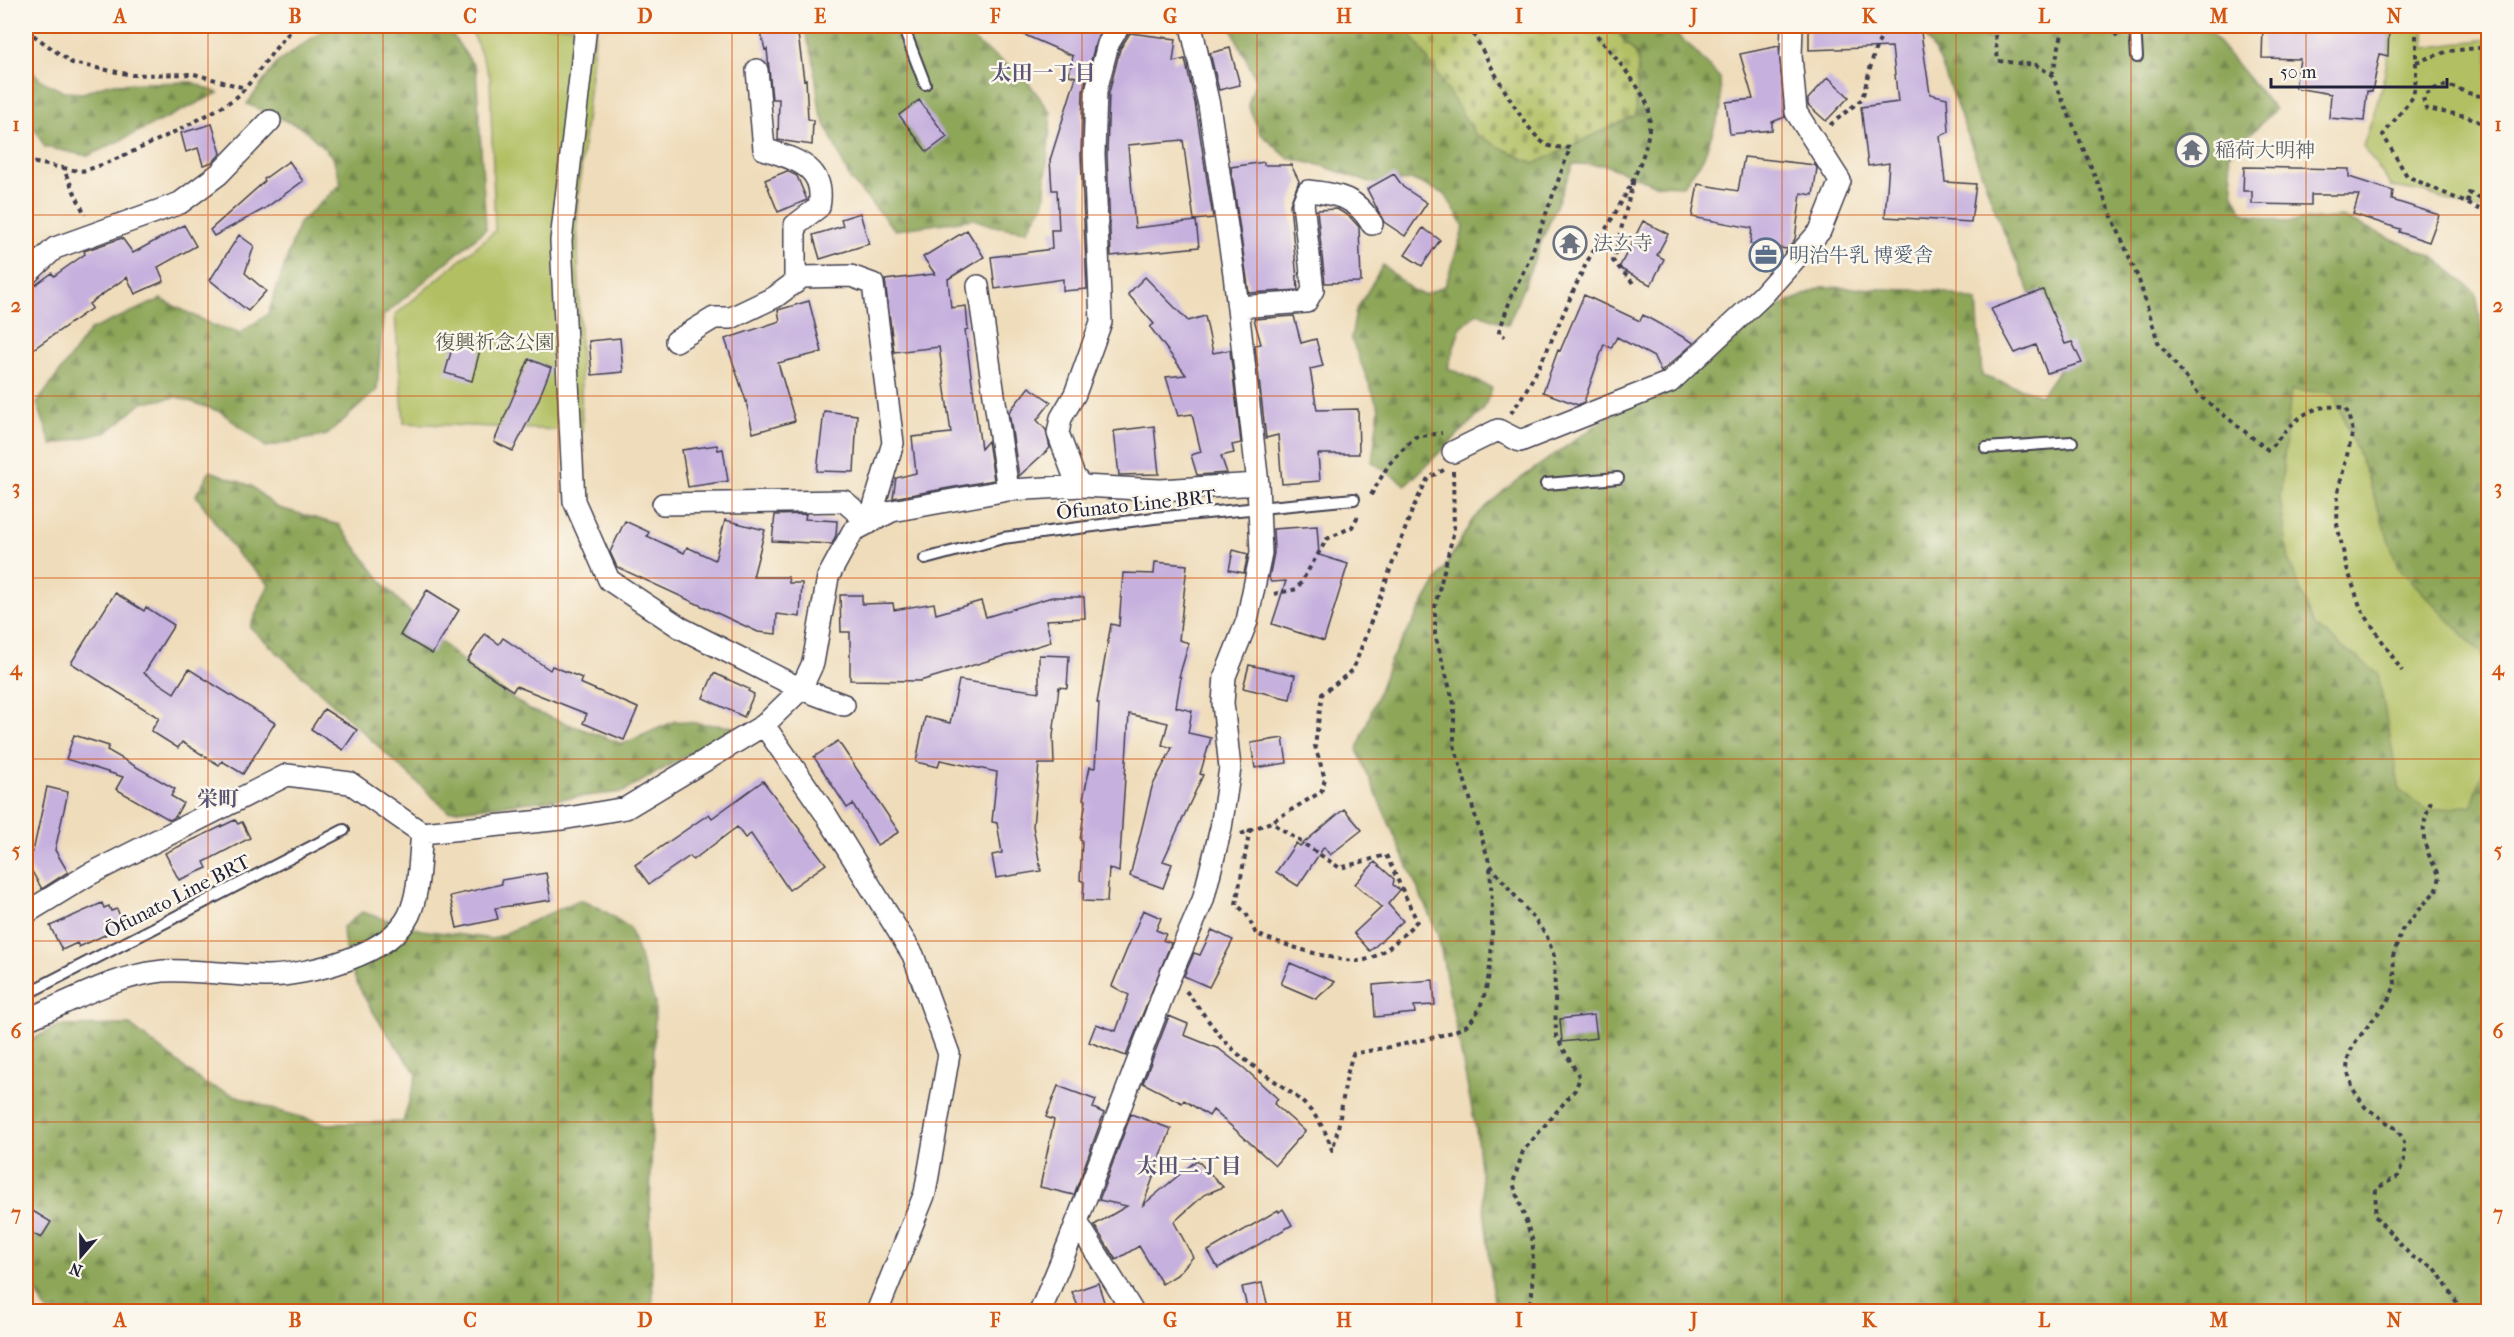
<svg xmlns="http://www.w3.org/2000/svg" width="2514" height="1337" viewBox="0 0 2514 1337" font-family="'IM FELL French Canon','Noto Serif JP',serif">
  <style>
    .forest { fill: url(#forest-firs); stroke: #58644a; stroke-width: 1.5 }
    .cemetery { fill: url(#cemetery-stones); stroke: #6a714f; stroke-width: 1.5 }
    .park { fill: #b2c063; stroke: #6a714f; stroke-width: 1.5 }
    .building { fill: #c6b0de }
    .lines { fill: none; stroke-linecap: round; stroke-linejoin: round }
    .lane-casing { stroke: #413e4e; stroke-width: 14 }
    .street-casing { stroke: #413e4e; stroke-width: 24 }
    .path { stroke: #413e4e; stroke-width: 4; stroke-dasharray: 4.5 4.5; stroke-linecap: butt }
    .lane { stroke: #fff; stroke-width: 10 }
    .street { stroke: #fff; stroke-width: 21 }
    .grid { fill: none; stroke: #d45411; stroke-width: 1.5; stroke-opacity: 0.55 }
    .labels { text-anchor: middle; stroke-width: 5; stroke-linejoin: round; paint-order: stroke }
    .worship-label { font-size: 20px; fill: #5b616d; stroke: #fbf7ec; text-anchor: start }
    .service-label { font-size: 20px; fill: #4e5e75; stroke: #fbf7ec; text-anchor: start }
    .park-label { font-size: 20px; fill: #545949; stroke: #fbf7ec }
    .street-label { font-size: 20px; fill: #22223b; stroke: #fbf7ec }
    .neighbourhood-label { font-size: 21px; font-weight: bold; fill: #5b5474; stroke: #fbf7ec }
    .neatline { fill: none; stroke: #d45411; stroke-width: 2 }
    .grid-label { font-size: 20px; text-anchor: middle; font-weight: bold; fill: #d45411 }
  </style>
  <defs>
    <pattern id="forest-firs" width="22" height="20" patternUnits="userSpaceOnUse" patternTransform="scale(1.5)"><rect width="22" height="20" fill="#8da659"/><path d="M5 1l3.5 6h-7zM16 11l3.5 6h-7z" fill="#73874b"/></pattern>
    <pattern id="cemetery-stones" width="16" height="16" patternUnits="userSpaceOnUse" patternTransform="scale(1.5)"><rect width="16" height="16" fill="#b2c063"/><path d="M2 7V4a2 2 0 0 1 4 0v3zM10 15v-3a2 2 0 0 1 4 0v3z" fill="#909c53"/></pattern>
  </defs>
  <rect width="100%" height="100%" fill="#fbf7ec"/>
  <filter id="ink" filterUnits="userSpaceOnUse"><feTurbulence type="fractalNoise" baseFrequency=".0167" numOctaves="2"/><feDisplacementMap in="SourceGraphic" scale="12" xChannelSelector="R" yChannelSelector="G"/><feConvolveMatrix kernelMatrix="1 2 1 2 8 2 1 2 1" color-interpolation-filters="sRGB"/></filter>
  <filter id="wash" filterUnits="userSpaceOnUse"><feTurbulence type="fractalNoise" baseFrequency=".008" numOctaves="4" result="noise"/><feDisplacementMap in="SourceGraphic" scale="24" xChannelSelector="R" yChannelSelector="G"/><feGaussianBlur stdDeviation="1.35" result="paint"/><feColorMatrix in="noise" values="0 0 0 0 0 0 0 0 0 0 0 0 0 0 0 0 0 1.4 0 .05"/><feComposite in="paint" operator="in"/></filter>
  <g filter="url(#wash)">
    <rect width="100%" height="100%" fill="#efdcba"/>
    <path class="forest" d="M329,26H425L449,30L476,69L486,229L383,316L377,390L327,435L266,447L221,412L177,397L142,403L108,432L52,445L37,403L90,330L161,299L214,326L240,333L268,314L299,223L341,184L333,157L303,128L247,104L277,63Z
      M803,26H967L966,35L1025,78L1051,113L1044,204L1027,231L994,226L973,219L895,230L850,179L820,112L813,57Z
      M1230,26H1406L1427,55L1638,57L1612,26H1664L1688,44L1720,78L1721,109L1703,159L1683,186L1657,185L1605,165L1573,164L1508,325L1477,313L1460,328L1448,368L1492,388L1483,410L1406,485L1372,462L1379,409L1351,338L1356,311L1383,265L1412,290L1424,295L1445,286L1464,227L1445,194L1413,180L1370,183L1323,166L1288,158L1260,133L1248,105L1256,79Z
      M1919,26H2205L2275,110L2229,155L2234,194L2243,212L2282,222L2342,217L2434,257L2476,293L2488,367V1311H1495L1476,1130L1438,935L1357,750L1390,661L1473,519L1507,488L1608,417L1706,365L1771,310L1822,287L1939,291L1977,301L1982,376L2041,395L2062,366L2000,223L1939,58Z
      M26,65L42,81L64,92L83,93L108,84L192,82L218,93L88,156L45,147L30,121L26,122Z
      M210,471L251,486L276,507L339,525L386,587L426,629L476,673L530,710L623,744L675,721L736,727L623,792L448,811L250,627L269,584L238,555L196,495Z
      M579,900L598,907L630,928L655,1003L650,1209L653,1299L650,1311H47L26,1273V1043L58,1026L130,1025L205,1084L275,1110L327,1124L403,1122L417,1074C386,1031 344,982 343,927L362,912L422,930L493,939Z"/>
    <path class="cemetery" d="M1406,26H1612L1638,57L1636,115L1534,164L1476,135Z"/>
    <path class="park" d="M470,26H596L577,207L582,431L404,423L395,315L495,231L490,77Z
      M2391,26H2424V48L2488,39V185L2480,211L2424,192L2392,187L2363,146C2377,107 2389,67 2391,26Z
      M2291,390L2333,393L2366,473L2398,567L2481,653L2488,702V754L2472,805L2429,811L2400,791L2378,674L2314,625L2289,561L2280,497Z"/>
    <g id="blocks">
      <path class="building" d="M797,26L804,80L806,79L808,119L813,120L812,145L778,140L779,99H772L767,49L765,50L761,32Z
        M1004,26H1104L1096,41L1083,91L1081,155L1087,289L1063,291V279L995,289L991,257L1052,249L1051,230H1059L1057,190H1052L1050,160L1076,77L1069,75L1073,56Z
        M1809,26H1920L1930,94L1947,98L1949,132L1940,136L1945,182L1976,184L1971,222L1885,217L1889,163L1868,166L1861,107L1898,102L1892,47L1809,50Z
        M2263,26H2389L2388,56L2380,54L2372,92L2367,91L2364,121L2329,118L2331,94L2295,88L2300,59L2262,58Z
        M1130,33L1176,39L1173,62L1185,59L1195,103L1213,218L1194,220L1183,140L1128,145L1135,228L1196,221L1199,247L1111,256L1107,154L1109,93L1120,49Z
        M1779,46L1785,117L1772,122V130L1730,134L1726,102L1753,99L1740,54Z
        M1230,48L1240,85L1219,90L1210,53Z
        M1828,77L1849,97L1826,121L1808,105V99Z
        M919,100L947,137L927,152L899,115Z
        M212,124L221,153L213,162L203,165L198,148L186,152L181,133Z
        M1744,157L1815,165L1817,168L1813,195L1801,193L1795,239L1787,249L1750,244L1752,228L1692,217L1698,184L1738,191Z
        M289,161L303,181L264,209L214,236L210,230L265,181L264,179Z
        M1264,162V165H1291L1299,181L1290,204L1298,290L1249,293L1231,167Z
        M2244,167L2349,169V177L2393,191L2392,200L2439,215L2429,242L2399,232L2400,229L2353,214L2359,195H2311V205L2252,204V191H2243Z
        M787,171L797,176L807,200L778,212L765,180Z
        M1394,174L1403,187L1427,203L1405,236L1384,222L1367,189Z
        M1337,209L1350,217L1359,227L1361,282L1325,283L1317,210Z
        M860,213L869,244L820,259L813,235L843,226L841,219Z
        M1643,221L1668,234L1657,255L1664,259L1651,285L1619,268Z
        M184,225L196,246L158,267L164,281L135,294L127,277L89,304L92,308L26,354V292L52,273L54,276L85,254L84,251L122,238L133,253Z
        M1423,228L1440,240L1422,266L1405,255Z
        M967,230L984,257L948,279L951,308L966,306L968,329L965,330L981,449L988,441L994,480L893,498L896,478L916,473L912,437L951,433L939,347L894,352L885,280L935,274L923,257Z
        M239,235L254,246L245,273L266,291L248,311L210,280Z
        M1145,277L1188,321L1205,316L1213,353L1230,350L1241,443L1232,445L1234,453L1221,456L1227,473L1197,475L1191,455L1201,452L1192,414L1178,416L1166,377L1186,375L1150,327L1154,324L1128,294Z
        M2043,290L2065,344L2072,342L2082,363L2047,373L2036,345L2015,353L1991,309Z
        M1584,295L1640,321L1643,315L1694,343L1661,372L1654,357L1617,337L1611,348L1604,344L1584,402L1578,405L1543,392L1558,350L1560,351Z
        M809,301L822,352L778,363L795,421L753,433L746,401L725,339L780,321L778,310Z
        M1294,316L1301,343L1316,339L1323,366L1310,369L1317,410L1358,409L1359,454H1318L1320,481L1282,484L1278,435L1266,438L1255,345L1261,344L1254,319Z
        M455,338L481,346L472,381L445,373Z
        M620,338L623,372L592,375L589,341Z
        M529,359L551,368L538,401L513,451L494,442Z
        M1029,387L1051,402L1037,420L1046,430L1050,448L1019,476L1009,412Z
        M824,411L857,415L854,472L817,471Z
        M1154,426L1159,474L1119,475L1114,431Z
        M717,445L718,450L723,449L728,481L688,487L682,450Z
        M806,514L805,519L837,521L836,535L832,544L772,541L775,515Z
        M725,520L765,530L753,577H788L789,583H802L800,617L777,614L776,634L758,632L617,567L610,552L625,521L649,532L647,536L684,553L687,547L715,560Z
        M1317,526L1319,555L1348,564L1324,641L1272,624L1286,581L1271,582L1269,578L1274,553L1273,529Z
        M1233,550L1248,554L1244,573L1229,570Z
        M1155,562L1187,565L1179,640L1189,643L1179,677H1181L1176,707L1192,711L1188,733L1211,738L1200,774L1203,775L1163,861L1172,864L1163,888L1130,876L1152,787L1172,748L1162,745L1168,723L1129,714L1119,872L1109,868L1107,902L1083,901L1084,882L1080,880L1082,841L1080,840L1086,800L1083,799L1090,767L1095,768L1099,703H1097L1111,624L1119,626L1123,573L1154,574Z
        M427,590L459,610L432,654L400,635Z
        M115,593L144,611L146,607L174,625L144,673L174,693L189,669L275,723L243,774L222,761L219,765L182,742L178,748L151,731L159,718L71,663Z
        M840,595H862V604L893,603L894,610L934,603L936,614L981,601L986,617L1052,597H1084L1085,618L1046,620L1051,642L920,681L850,680V632H841Z
        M485,634L499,644L503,638L550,670L552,666L582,678L580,683L638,708L624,740L583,723L587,714L516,686L513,691L467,661Z
        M1039,655L1069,656L1067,688L1059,687L1053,736L1054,764H1039L1033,826L1041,871L996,878L992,855L1002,853L997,823L992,822L997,772L940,760L938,767L916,762L925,717L950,723L959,680L1039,692Z
        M1249,665L1295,675L1290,699L1243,688Z
        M714,673L749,689L748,691L754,694L744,717L703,698Z
        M324,709L357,730L343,750L311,729Z
        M74,735L109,746L107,750L175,789L171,796L183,803L175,817L170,820L116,789L123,777L66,759Z
        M1283,738L1287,763L1255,768L1251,743Z
        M838,741L899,832L877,845L853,804L847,808L814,757Z
        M763,781L826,864L789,890L751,834L745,838L737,827L693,860L690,856L649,884L635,865L709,814L712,818Z
        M47,787L68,792L55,850L68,872L42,889L26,861V856L33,852Z
        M1344,809L1362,830L1330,855L1324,847L1298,886L1276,872L1296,843L1300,846Z
        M235,820L238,824L242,822L250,838L204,862L207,868L179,880L165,853Z
        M1375,862L1394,879L1393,885L1400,890L1388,904L1403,921L1370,951L1354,933L1382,907L1355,884Z
        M546,873L551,900L495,908L498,919L457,928L450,896L502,884L501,880Z
        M102,903L104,908L109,906L111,911L117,909L124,926L79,947L77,943L62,950L50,926Z
        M1143,910L1161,918L1156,930L1166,934L1163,940L1171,943L1126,1056L1089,1042L1096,1024L1116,1031L1129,995L1112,986Z
        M1212,930L1233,940L1209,987L1184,976L1194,953L1200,955Z
        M1290,963L1335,982L1316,999L1281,984Z
        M1433,980L1435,1005L1414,1006L1415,1013L1375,1017L1373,985Z
        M1594,1015L1597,1038L1562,1042L1560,1019Z
        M1169,1016L1188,1024L1184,1035L1219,1049L1244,1068L1278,1099L1274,1104L1305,1131L1275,1165L1213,1110L1209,1116L1184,1100L1182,1103L1143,1083Z
        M1058,1086L1096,1100L1093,1108L1104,1113L1074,1195L1040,1187L1054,1120L1046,1117Z
        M1131,1114L1171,1129L1143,1205L1197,1160L1223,1187L1204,1195L1174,1222L1193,1257L1177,1275L1162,1284L1139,1246L1116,1260L1094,1225L1127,1206L1099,1200Z
        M26,1207L51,1222L41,1238L26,1230Z
        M1283,1209L1292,1225L1218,1268L1208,1251L1278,1210L1279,1212Z
        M1098,1283L1105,1305L1097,1307L1098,1311H1080L1072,1292Z
        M1262,1283L1269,1311H1248L1242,1287Z"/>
    </g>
  </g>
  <g filter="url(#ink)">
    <use href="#blocks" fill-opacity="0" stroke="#413e4e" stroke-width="1.5"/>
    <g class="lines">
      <g class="lane-casing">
        <path id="lane" d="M905,26L907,37L925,84
          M2135,26L2137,57
          M1986,448L2072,442
          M1546,484L1618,478
          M925,559L1003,538L1154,518L1354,499
          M26,994L344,830"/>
      </g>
      <g class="street-casing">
        <path id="street" d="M586,26L561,241L574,501L609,580L681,628L801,689L844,705
          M757,70L764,149C794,159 827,166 819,207L795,225V283
          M26,275L55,248L180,203L219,174L270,121
          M978,286L1008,490
          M1238,307L1306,302L1313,290L1303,203L1308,191C1339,195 1355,196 1372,224
          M1453,452L1498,430L1520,441L1670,382L1762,296L1820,231L1840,181L1796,112L1791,56L1792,26
          M1082,486L1074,476L1058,433L1061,418L1075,394L1101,322L1094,154L1096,91L1108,44L1119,26
          M663,504L844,501L869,523L893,443L873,284L851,276L802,277L775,297L731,318H714L676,341
          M764,725L825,813L913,955L949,1054L925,1193L877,1312
          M26,913L88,875L287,775L350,783L422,833L562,819L626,808L764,725L801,689L813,663L828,577L853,531L892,511L1008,490L1082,486L1160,490L1258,484
          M26,1020C69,1002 116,975 163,971C198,969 233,976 268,976C308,975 390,955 409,915C420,891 419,859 422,833
          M1077,1222L1133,1312
          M1040,1312L1068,1245L1169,979L1203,900L1221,828L1230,768L1223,703L1225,676L1247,621L1261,553L1258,484L1234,274L1209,105L1191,26"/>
      </g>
      <path class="path" d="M1469,26C1483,50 1525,135 1547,145C1554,148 1563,147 1570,148L1530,258L1511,297L1499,332L1505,337
        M1994,26L1998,61L2036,65L2052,75L2139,280L2158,342L2200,396L2268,450C2293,424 2306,401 2346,408L2353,431L2338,492L2337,524L2347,568L2361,609L2402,671
        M2109,26L2120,39
        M2416,26V78L2413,97L2383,135L2407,176L2488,213
        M26,30L72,63L132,75L194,74L245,88
        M2416,62L2449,51L2488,47
        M2052,75L2064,26
        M1830,125L1862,99L1875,50L1887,26
        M2486,140L2479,122L2467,116L2426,109L2423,98C2449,71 2460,98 2488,96
        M26,165L31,162L63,168L85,215
        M63,168C70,169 79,172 86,170C109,165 227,109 241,93C261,71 274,46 296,26
        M2468,203L2469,193L2488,202
        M1633,283L1613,261L1634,179
        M1511,413C1543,369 1561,315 1585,266C1607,222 1655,161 1649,111C1647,92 1602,42 1589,26
        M1453,471L1454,531L1435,606V635L1454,704V745L1490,865L1546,934L1554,956L1556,1036L1580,1078L1575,1090L1523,1151L1513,1183L1533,1242L1532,1294L1527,1312
        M1371,495L1389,464L1415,437L1442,433
        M1274,594L1297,589L1327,539L1352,527L1359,514
        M2431,801C2418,835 2423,846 2440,876L2437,889L2402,930L2393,956L2395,984L2390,998L2353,1045L2348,1058L2347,1069L2353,1089L2365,1107L2398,1130L2404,1142V1160L2398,1176L2376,1189L2375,1216L2411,1256L2435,1268L2463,1312
        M1250,829L1236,904L1246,913L1256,934C1276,942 1346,966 1365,960C1386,954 1402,936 1417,921L1386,855L1340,868L1271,822
        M1241,834L1271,822L1321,792L1325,779L1315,746L1322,694L1353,670L1413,508L1428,478L1444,470
        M1186,991C1202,1011 1217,1035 1236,1052C1275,1087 1316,1096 1332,1150C1343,1118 1342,1085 1353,1054C1375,1049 1456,1037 1469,1023C1499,994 1492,905 1490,866"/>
      <use href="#lane" class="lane"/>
      <use href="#street" class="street"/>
    </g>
  </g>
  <path class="grid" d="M208,26V1312M383,26V1312M558,26V1312M732,26V1312M907,26V1312M1082,26V1312M1257,26V1312M1432,26V1312M1607,26V1312M1782,26V1312M1956,26V1312M2131,26V1312M2306,26V1312M26,215H2488M26,396H2488M26,578H2488M26,759H2488M26,941H2488M26,1122H2488"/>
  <defs>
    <g id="temple-ring" transform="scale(1.725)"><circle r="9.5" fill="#fbf7ec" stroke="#6b7280" stroke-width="1.5"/><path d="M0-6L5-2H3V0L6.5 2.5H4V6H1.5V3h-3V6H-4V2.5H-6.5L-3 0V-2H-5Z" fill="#6b7280"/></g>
    <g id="office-ring" transform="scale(1.725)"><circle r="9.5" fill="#fbf7ec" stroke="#5c6f8a" stroke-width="1.5"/><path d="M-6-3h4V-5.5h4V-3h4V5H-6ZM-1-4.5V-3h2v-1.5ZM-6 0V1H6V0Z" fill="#5c6f8a"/></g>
  </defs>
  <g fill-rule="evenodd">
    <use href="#temple-ring" x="2192" y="150"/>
    <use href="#temple-ring" x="1570" y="243"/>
    <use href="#office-ring" x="1766" y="255"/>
  </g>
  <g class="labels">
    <g class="worship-label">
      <text x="2215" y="157">稲荷大明神</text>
      <text x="1593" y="250">法玄寺</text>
    </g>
    <g class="service-label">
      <text x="1789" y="262">明治牛乳 博愛舎</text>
    </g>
    <g class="park-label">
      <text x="495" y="349">復興祈念公園</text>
    </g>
    <g class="street-label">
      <text transform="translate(1136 504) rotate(-6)" y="7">Ōfunato Line BRT</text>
      <text transform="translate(177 896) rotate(-27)" y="7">Ōfunato Line BRT</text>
    </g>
    <g class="neighbourhood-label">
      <text x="1043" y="80">太田一丁目</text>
      <text x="218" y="806">栄町</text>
      <text x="1189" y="1173">太田二丁目</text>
    </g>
  </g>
  <rect width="2514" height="1337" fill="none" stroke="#fbf7ec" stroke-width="66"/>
  <g transform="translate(81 1256) rotate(200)" stroke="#fbf7ec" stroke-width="4.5" paint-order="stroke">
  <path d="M0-4.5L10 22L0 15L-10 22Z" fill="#22223b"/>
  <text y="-9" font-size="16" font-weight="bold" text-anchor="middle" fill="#22223b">N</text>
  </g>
  <path d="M2271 78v9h176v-9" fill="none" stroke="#22223b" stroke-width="3"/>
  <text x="2280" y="78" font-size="18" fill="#22223b" stroke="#fbf7ec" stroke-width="4.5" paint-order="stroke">50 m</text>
  <rect x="33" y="33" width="2448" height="1271" class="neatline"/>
  <g class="grid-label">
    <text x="120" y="23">A</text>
    <text x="295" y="23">B</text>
    <text x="470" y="23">C</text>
    <text x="645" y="23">D</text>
    <text x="820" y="23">E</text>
    <text x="995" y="23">F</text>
    <text x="1170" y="23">G</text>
    <text x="1344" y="23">H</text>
    <text x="1519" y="23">I</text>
    <text x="1694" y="23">J</text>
    <text x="1869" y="23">K</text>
    <text x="2044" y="23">L</text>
    <text x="2219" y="23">M</text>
    <text x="2394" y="23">N</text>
    <text x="16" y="131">1</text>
    <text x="2498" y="131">1</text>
    <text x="16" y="312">2</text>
    <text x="2498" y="312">2</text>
    <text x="16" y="494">3</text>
    <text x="2498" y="494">3</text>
    <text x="16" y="675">4</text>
    <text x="2498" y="675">4</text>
    <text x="16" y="857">5</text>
    <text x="2498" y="857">5</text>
    <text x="16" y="1038">6</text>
    <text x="2498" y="1038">6</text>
    <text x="16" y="1220">7</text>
    <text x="2498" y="1220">7</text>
    <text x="120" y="1327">A</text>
    <text x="295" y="1327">B</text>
    <text x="470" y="1327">C</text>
    <text x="645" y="1327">D</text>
    <text x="820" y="1327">E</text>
    <text x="995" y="1327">F</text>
    <text x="1170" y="1327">G</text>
    <text x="1344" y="1327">H</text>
    <text x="1519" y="1327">I</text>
    <text x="1694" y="1327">J</text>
    <text x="1869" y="1327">K</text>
    <text x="2044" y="1327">L</text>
    <text x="2219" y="1327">M</text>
    <text x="2394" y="1327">N</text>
  </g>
</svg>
